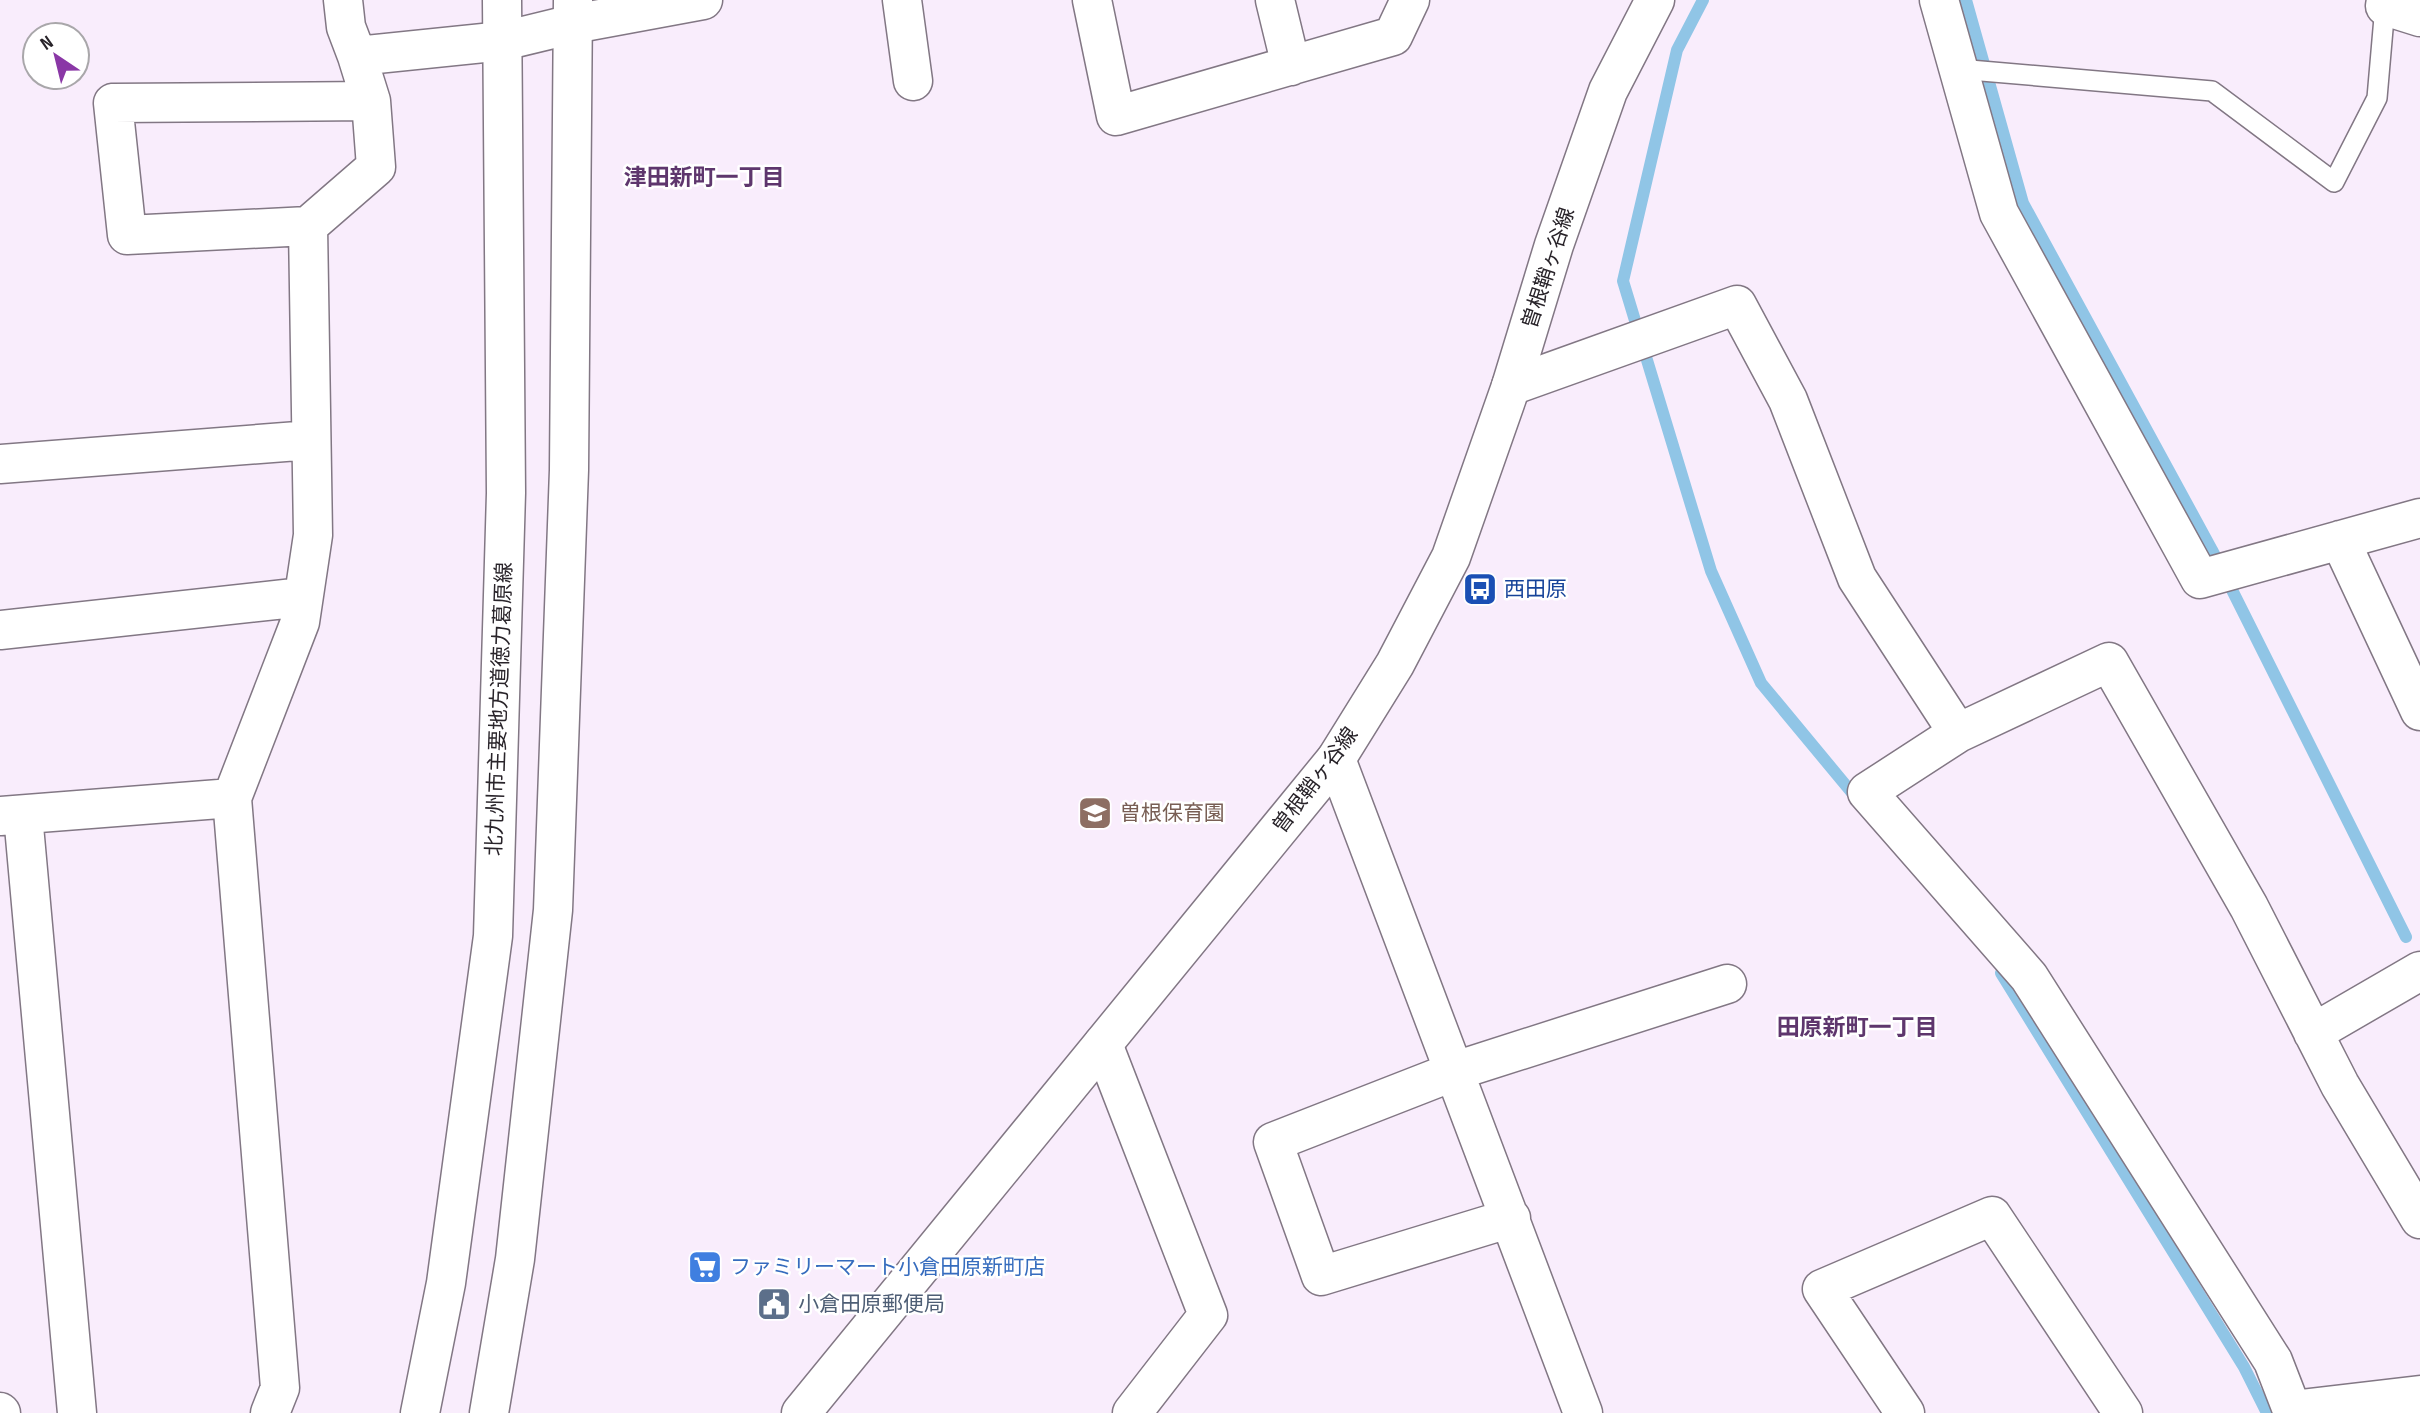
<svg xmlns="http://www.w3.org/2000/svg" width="2420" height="1413" viewBox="0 0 2420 1413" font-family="'Sofia Sans Condensed','Noto Sans JP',sans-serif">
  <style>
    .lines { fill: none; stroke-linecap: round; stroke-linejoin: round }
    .stream { stroke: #90c5e6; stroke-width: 12 }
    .lane-casing { stroke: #827784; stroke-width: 22 }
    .street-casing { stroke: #827784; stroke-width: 41 }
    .primary-casing { stroke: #827784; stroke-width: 41 }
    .lane { stroke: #fff; stroke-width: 19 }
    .street { stroke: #fff; stroke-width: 38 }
    .primary { stroke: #fff; stroke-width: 38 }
    .labels { text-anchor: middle; stroke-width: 5; stroke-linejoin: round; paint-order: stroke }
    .street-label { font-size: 21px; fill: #29242a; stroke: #fff }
    .transit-label { font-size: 21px; fill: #164399; stroke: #fff; text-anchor: start }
    .education-label { font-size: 21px; fill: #785e54; stroke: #fff; text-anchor: start }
    .shop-label { font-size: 21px; fill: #366cbe; stroke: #fff; text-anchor: start }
    .service-label { font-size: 21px; fill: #4e5e75; stroke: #fff; text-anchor: start }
    .neighbourhood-label { font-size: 23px; font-weight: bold; fill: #5e366d; stroke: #fff }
  </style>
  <rect width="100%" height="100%" fill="#f9edfc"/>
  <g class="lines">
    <path class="stream" d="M1703,0L1677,50L1623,281L1711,571L1761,683L1858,800
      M1966,0L2023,203L2212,550L2406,937
      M2001,973L2244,1367L2267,1413"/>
    <g class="lane-casing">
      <path id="lane" d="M1958,69L2212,91L2334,182L2377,98L2385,6"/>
    </g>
    <g class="street-casing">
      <path id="street" d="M343,0L346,27L357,56
        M902,0L913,81
        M1092,0L1116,116L1393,36L1410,0
        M1275,0L1291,66
        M1939,0L1999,213L2200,579L2420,518
        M2386,0L2385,6L2420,17
        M308,226L127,235L113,103L371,101
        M1511,386L1737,305L1788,400L1857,578L1958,733L2109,662L2249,907L2340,1085L2420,1219
        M0,464L311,440
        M2340,540L2420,711
        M0,630L303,597
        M1958,733L1867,792L2029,977L2273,1361L2292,1410L2420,1395
        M1336,759L1583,1413
        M23,815L77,1413
        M0,816L232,798
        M2313,1033L2420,971
        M1103,1044L1208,1315L1132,1413
        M1511,1218L1321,1276L1273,1142L1455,1071L1727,984
        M0,1412L1,1413
        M270,1413L280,1388L232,798L300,622L313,535L308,226L376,167L371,101L357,56L503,41L573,24L703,0
        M1905,1413L1822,1289L1992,1216L2123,1413"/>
    </g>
    <g class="primary-casing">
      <path id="primary" d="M420,1413L446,1283L493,936L506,493L502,0
        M489,1413L515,1259L553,910L569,470L573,0
        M801,1413L1336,759L1395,664L1451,557L1511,386L1554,245L1608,91L1655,0"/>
    </g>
    <use href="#lane" class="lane"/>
    <use href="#street" class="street"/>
    <use href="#primary" class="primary"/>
  </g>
  <defs>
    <g id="bus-square" transform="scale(1.75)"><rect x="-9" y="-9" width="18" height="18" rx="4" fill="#1a4fb4" stroke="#fff"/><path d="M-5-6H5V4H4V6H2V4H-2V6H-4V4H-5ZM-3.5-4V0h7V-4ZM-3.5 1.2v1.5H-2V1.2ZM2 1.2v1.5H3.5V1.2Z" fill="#fff"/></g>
    <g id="school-square" transform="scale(1.75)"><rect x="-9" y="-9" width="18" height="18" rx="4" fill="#8d6e63" stroke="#fff"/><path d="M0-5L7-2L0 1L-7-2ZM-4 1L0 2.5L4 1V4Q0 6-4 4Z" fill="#fff"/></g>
    <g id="supermarket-square" transform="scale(1.75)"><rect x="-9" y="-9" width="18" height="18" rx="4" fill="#3f7fe0" stroke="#fff"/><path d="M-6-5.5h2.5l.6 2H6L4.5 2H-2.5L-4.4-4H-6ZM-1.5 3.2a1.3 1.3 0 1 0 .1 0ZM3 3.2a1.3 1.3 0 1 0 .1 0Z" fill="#fff"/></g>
    <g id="civic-square" transform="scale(1.75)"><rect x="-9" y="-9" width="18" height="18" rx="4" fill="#5c6f8a" stroke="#fff"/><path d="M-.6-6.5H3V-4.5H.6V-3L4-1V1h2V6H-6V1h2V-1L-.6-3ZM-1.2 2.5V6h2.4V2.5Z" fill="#fff"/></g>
  </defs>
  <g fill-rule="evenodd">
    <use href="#bus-square" x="1480" y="589"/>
    <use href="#school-square" x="1095" y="813"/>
    <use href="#supermarket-square" x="705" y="1267"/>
    <use href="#civic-square" x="774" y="1304"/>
  </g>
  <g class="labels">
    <g class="street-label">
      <text transform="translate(1548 268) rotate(-72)" y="7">曽根鞘ヶ谷線</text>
      <text transform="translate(499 709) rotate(-88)" y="7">北九州市主要地方道徳力葛原線</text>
      <text transform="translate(1315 780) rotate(-53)" y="7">曽根鞘ヶ谷線</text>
    </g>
    <g class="transit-label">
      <text x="1504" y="596">西田原</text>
    </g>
    <g class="education-label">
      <text x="1120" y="820">曽根保育園</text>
    </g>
    <g class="shop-label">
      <text x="730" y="1274">ファミリーマート小倉田原新町店</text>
    </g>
    <g class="service-label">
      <text x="798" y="1311">小倉田原郵便局</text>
    </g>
    <g class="neighbourhood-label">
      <text x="704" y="185">津田新町一丁目</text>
      <text x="1857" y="1035">田原新町一丁目</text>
    </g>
  </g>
  <g transform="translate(56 56) rotate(325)"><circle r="33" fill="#ffffff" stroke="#a9a7aa" stroke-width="2"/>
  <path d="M0-5L12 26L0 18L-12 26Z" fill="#8a37a6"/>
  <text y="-10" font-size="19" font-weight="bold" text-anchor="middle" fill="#29242a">N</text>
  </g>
</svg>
